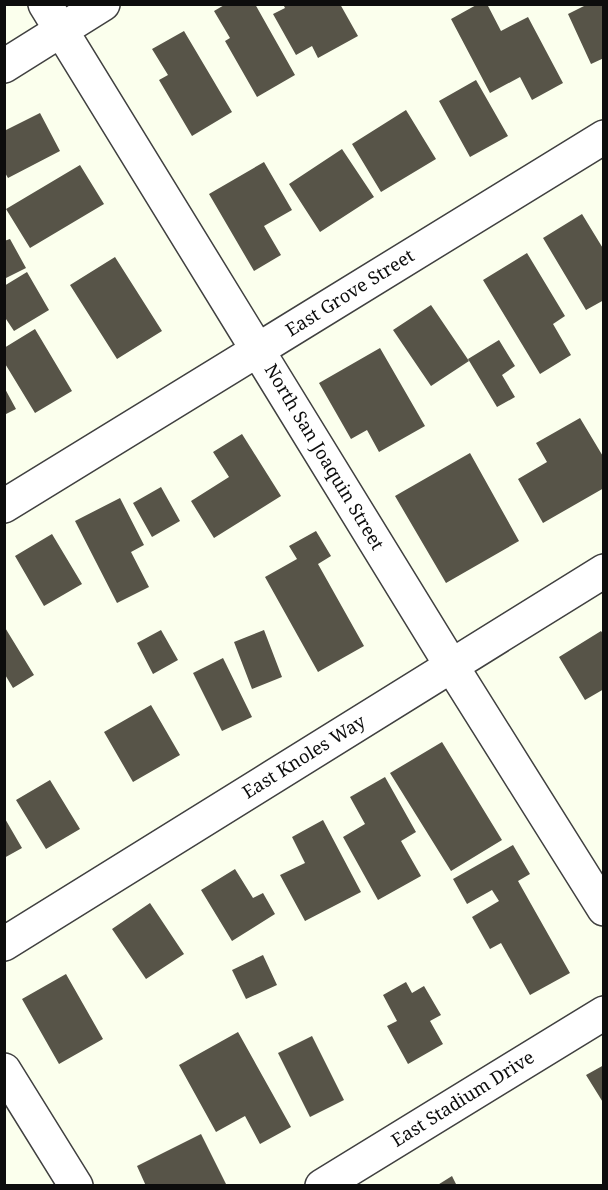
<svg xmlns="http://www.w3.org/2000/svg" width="608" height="1190" viewBox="0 0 608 1190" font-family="'Noto Serif',serif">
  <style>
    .building { fill: #575448 }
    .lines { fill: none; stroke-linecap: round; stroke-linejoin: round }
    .street-casing { stroke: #404040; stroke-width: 36 }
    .street { stroke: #fff; stroke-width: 33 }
    .labels { text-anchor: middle; stroke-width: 6; stroke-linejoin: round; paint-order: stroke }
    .street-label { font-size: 18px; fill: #0d0d0d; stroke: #fff }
  </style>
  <rect width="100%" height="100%" fill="#fbffed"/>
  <path class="building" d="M226,4H255L295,75L257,97L225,41L230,38L214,11Z
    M283,4H340L358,36L318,58L312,46L296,55L273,14L285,8Z
    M478,4H487L501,31L528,17L563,83L532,100L520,77L490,93L451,19Z
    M588,4H604V58L591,64L568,14Z
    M184,31L232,112L192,136L159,80L168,75L152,49Z
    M476,80L508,136L470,157L439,101Z
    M406,110L436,159L381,192L352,144Z
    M40,113L60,151L8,178L4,171V131Z
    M342,149L374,197L320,232L289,184Z
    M264,162L292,210L264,226L281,255L254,271L209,194Z
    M80,165L104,204L30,248L6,209Z
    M582,214L604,250V300L586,310L543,238Z
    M10,239L26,268L4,279V241Z
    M527,253L565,316L553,324L571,355L540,374L483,280Z
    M115,257L162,331L117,359L70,285Z
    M27,272L49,310L14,331L4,316V286Z
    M431,305L469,361L431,386L393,330Z
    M35,329L72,391L35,413L4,362V348Z
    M499,340L515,366L502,375L515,397L497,407L468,359Z
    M380,348L425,426L379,452L367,430L351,439L319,383Z
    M4,387L16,409L4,415Z
    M580,418L604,458V488L543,523L518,479L547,462L536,443Z
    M242,434L281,496L214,538L191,501L229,477L213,452Z
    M470,453L519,541L446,583L395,496Z
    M161,487L180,521L152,537L133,503Z
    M120,498L144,545L131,552L149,587L117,603L75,521Z
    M316,531L331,556L318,564L364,646L318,672L265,577L297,559L289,546Z
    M52,534L82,584L44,606L15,556Z
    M4,626L34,675L13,688L4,673Z
    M161,630L178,660L153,674L137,643Z
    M264,630L282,677L252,689L234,642Z
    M601,631L604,635V689L585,700L559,657Z
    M223,658L252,717L222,731L193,673Z
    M151,705L180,755L133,782L104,732Z
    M442,742L502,840L451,871L390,773Z
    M385,777L416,832L401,841L421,876L378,900L343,837L365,824L350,797Z
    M50,780L80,829L46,849L16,800Z
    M4,817L22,848L4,858Z
    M323,820L361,892L305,921L280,875L305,863L292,837Z
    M513,845L530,874L518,881L570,973L530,995L501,943L490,949L472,917L499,901L492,890L467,904L453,879Z
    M235,869L253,898L263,893L275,914L232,941L201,890Z
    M150,903L184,954L146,979L112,929Z
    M263,955L277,985L246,999L232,970Z
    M66,974L103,1039L59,1064L22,999Z
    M406,982L412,993L424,986L441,1015L430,1021L443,1044L408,1064L387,1026L397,1021L383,995Z
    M238,1032L291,1127L260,1144L245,1116L216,1132L179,1065Z
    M312,1036L344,1100L310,1117L278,1053Z
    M604,1065V1104L586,1075Z
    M201,1134L227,1186H146L137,1166Z
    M452,1176L457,1186H436Z"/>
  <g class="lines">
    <g class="street-casing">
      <path id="street" d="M45,4L451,665L604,909
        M4,66L103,4
        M4,506L604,137
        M4,944L604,571
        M4,1070L76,1186
        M322,1186L604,1013"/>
    </g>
    <use href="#street" class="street"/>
  </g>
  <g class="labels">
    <g class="street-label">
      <text transform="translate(350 293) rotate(-32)" y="6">East Grove Street</text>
      <text transform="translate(324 457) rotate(59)" y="6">North San Joaquin Street</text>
      <text transform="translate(304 757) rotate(-32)" y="6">East Knoles Way</text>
      <text transform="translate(463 1099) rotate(-32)" y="6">East Stadium Drive</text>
    </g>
  </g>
  <rect width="608" height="1190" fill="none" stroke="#0d0d0d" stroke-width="12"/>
</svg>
